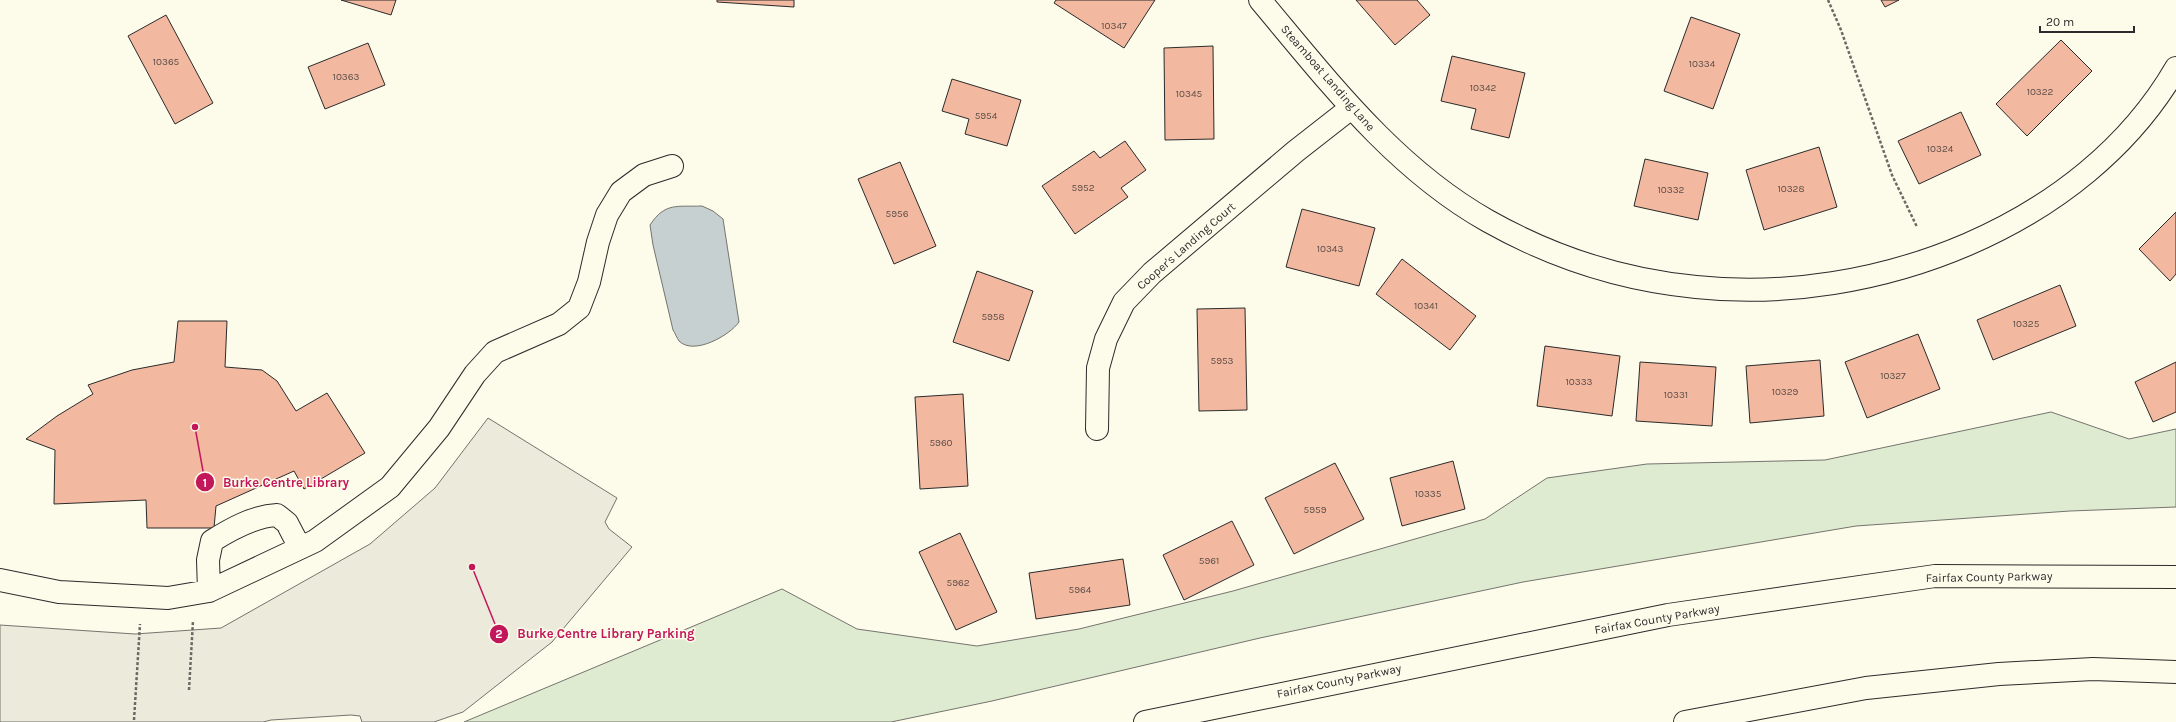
<svg xmlns="http://www.w3.org/2000/svg" width="2176" height="722" viewBox="0 0 2176 722" font-family="Karla,sans-serif">
  <style>
    .green { fill: #deebd1; stroke: #74746e }
    .parking { fill: #eceadb; stroke: #74746e }
    .water { fill: #c7d0d0; stroke: #74746e }
    .building { fill: #f2b8a0; stroke: #2b2b2b }
    .lines { fill: none; stroke-linecap: round; stroke-linejoin: round }
    .minor-casing { stroke: #2b2b2b; stroke-width: 24 }
    .highway-casing { stroke: #2b2b2b; stroke-width: 24 }
    .path { stroke: #6a6964; stroke-width: 2.5; stroke-dasharray: 3 2; stroke-linecap: butt }
    .minor { stroke: #fdfbea; stroke-width: 22 }
    .highway { stroke: #fdfbea; stroke-width: 22 }
    .labels { text-anchor: middle; stroke-width: 3; stroke-linejoin: round; paint-order: stroke }
    .number-label { font-size: 10px; fill: #5d4e48 }
    .street-label { font-size: 12px; fill: #2b2b2b; stroke: #fdfbea }
    .leader { fill: none; stroke: #c2185b; stroke-width: 1.5 }
    .callout-dot { fill: #c2185b; stroke: #fdfbea; stroke-width: 1.5 }
    .mark-label { font-size: 12px; text-anchor: middle; font-weight: bold; fill: #fff }
    .callout-label { font-size: 13px; text-anchor: middle; font-weight: bold; fill: #c2185b; stroke: #fdfbea; stroke-width: 3; stroke-linejoin: round; paint-order: stroke }
  </style>
  <rect width="100%" height="100%" fill="#fdfbea"/>
  <path class="green" d="M2051,412L2129,439L2176,429V507L2070,511L1856,526L1523,582L1260,638L992,701L891,722H464L782,589L857,629L977,646L1079,629L1233,591L1485,519L1547,478L1647,464L1825,460Z"/>
  <path class="parking" d="M488,418L617,498L605,522L609,529L632,547L552,642L463,712L434,722H362L360,716L351,715L271,720L263,722H0V625L135,634L221,628L370,544L435,488Z"/>
  <path class="water" d="M702,206L713,211L723,219L739,322C730,335 694,356 679,341C677,338 675,333 673,330L653,245L650,225C665,202 677,207 702,206Z"/>
  <path class="building" d="M341,0H396L391,15Z
    M717,0H794V7L717,2Z
    M1056,0H1155L1124,48L1054,3Z
    M1356,0H1417L1430,15L1395,45Z
    M1881,0H1899L1885,7Z
    M166,15L213,103L175,124L128,36Z
    M1691,17L1740,34L1713,109L1664,91Z
    M2061,40L2092,71L2027,136L1996,104Z
    M368,43L385,85L325,109L308,67Z
    M1213,46L1214,139L1165,140L1164,48Z
    M1452,56L1525,73L1509,138L1471,129L1476,109L1441,101Z
    M952,79L1021,100L1007,146L965,134L969,119L942,111Z
    M1961,112L1981,155L1919,184L1898,141Z
    M1125,141L1146,170L1121,188L1128,197L1075,234L1042,186L1094,151L1100,158Z
    M1819,147L1837,207L1764,230L1746,170Z
    M1645,159L1708,173L1698,220L1634,206Z
    M900,162L936,246L894,264L858,179Z
    M1302,209L1375,228L1359,286L1286,267Z
    M2176,212V274L2170,281L2139,249Z
    M1402,259L1476,316L1450,350L1376,294Z
    M977,271L1033,291L1009,361L953,342Z
    M2060,285L2076,326L1993,360L1977,320Z
    M1245,308L1247,410L1199,411L1197,309Z
    M178,321H227L225,367L262,370L277,381L296,411L327,393L365,453L304,489L294,471L216,506L214,528H147L146,500L54,504L55,450L26,439L57,416L93,394L88,385L132,370L174,362Z
    M1918,334L1940,389L1867,418L1845,362Z
    M1545,346L1620,356L1612,416L1537,406Z
    M1820,360L1824,416L1750,423L1746,366Z
    M1640,362L1716,367L1712,426L1636,421Z
    M2176,362V412L2153,422L2135,382Z
    M963,394L968,486L920,489L915,397Z
    M1453,461L1465,509L1402,526L1390,478Z
    M1335,463L1364,519L1294,554L1265,498Z
    M1232,521L1254,565L1184,600L1163,555Z
    M960,533L997,612L956,630L919,552Z
    M1123,559L1130,605L1036,619L1029,573Z"/>
  <g class="lines">
    <g class="minor-casing">
      <path id="minor" d="M1260,0C1328,81 1394,168 1488,221C1552,257 1623,280 1696,287C1873,306 2084,227 2176,68
        M1097,429L1098,368L1106,339L1124,302L1152,273L1296,151L1351,108
        M0,580L59,592L168,598L209,591L315,541L390,487L439,428L475,374L495,352L559,324L579,308L589,282L598,242L607,215L621,192L644,175L672,166
        M209,591L208,560L212,541C231,529 254,516 277,515L287,523L300,548"/>
    </g>
    <g class="highway-casing">
      <path id="highway" d="M1145,722L1668,615L1935,576L2176,577
        M1685,722L1866,688L1999,674L2093,669L2176,672"/>
    </g>
    <path class="path" d="M1828,0L1841,30L1892,175L1917,227
      M189,690L193,621
      M134,720L140,624"/>
    <use href="#minor" class="minor"/>
    <use href="#highway" class="highway"/>
  </g>
  <g class="labels">
    <g class="number-label">
      <text x="1114" y="29">10347</text>
      <text x="166" y="65">10365</text>
      <text x="1702" y="67">10334</text>
      <text x="346" y="80">10363</text>
      <text x="1483" y="91">10342</text>
      <text x="2040" y="95">10322</text>
      <text x="1189" y="97">10345</text>
      <text x="986" y="119">5954</text>
      <text x="1940" y="152">10324</text>
      <text x="1083" y="191">5952</text>
      <text x="1791" y="192">10328</text>
      <text x="1671" y="193">10332</text>
      <text x="897" y="217">5956</text>
      <text x="1330" y="252">10343</text>
      <text x="1426" y="309">10341</text>
      <text x="993" y="320">5958</text>
      <text x="2026" y="327">10325</text>
      <text x="1222" y="364">5953</text>
      <text x="1893" y="379">10327</text>
      <text x="1579" y="385">10333</text>
      <text x="1785" y="395">10329</text>
      <text x="1676" y="398">10331</text>
      <text x="941" y="446">5960</text>
      <text x="1428" y="497">10335</text>
      <text x="1315" y="513">5959</text>
      <text x="1209" y="564">5961</text>
      <text x="958" y="586">5962</text>
      <text x="1080" y="593">5964</text>
    </g>
    <g class="street-label">
      <text transform="translate(1328 78) rotate(49)" y="4">Steamboat Landing Lane</text>
      <text transform="translate(1186 246) rotate(-41)" y="4">Cooper's Landing Court</text>
      <text transform="translate(1989 577) rotate(-1)" y="4">Fairfax County Parkway</text>
      <text transform="translate(1657 619) rotate(-10)" y="4">Fairfax County Parkway</text>
      <text transform="translate(1339 681) rotate(-12)" y="4">Fairfax County Parkway</text>
    </g>
  </g>
  <path class="leader" d="M195 427L205 482M472 567L499 634"/>
  <g class="callout-dot">
    <circle cx="195" cy="427" r="4"/>
    <circle cx="472" cy="567" r="4"/>
    <circle cx="205" cy="482" r="10"/>
    <circle cx="499" cy="634" r="10"/>
  </g>
  <g class="mark-label">
    <text x="205" y="487">1</text>
    <text x="499" y="638">2</text>
  </g>
  <g class="callout-label">
    <text x="286" y="487">Burke Centre Library</text>
    <text x="606" y="638">Burke Centre Library Parking</text>
  </g>
  <path d="M2040 26v6h94v-6" fill="none" stroke="#2b2b2b" stroke-width="2"/>
  <text x="2046" y="26" font-size="12" fill="#2b2b2b" stroke="#fdfbea" stroke-width="3" paint-order="stroke">20 m</text>
</svg>
